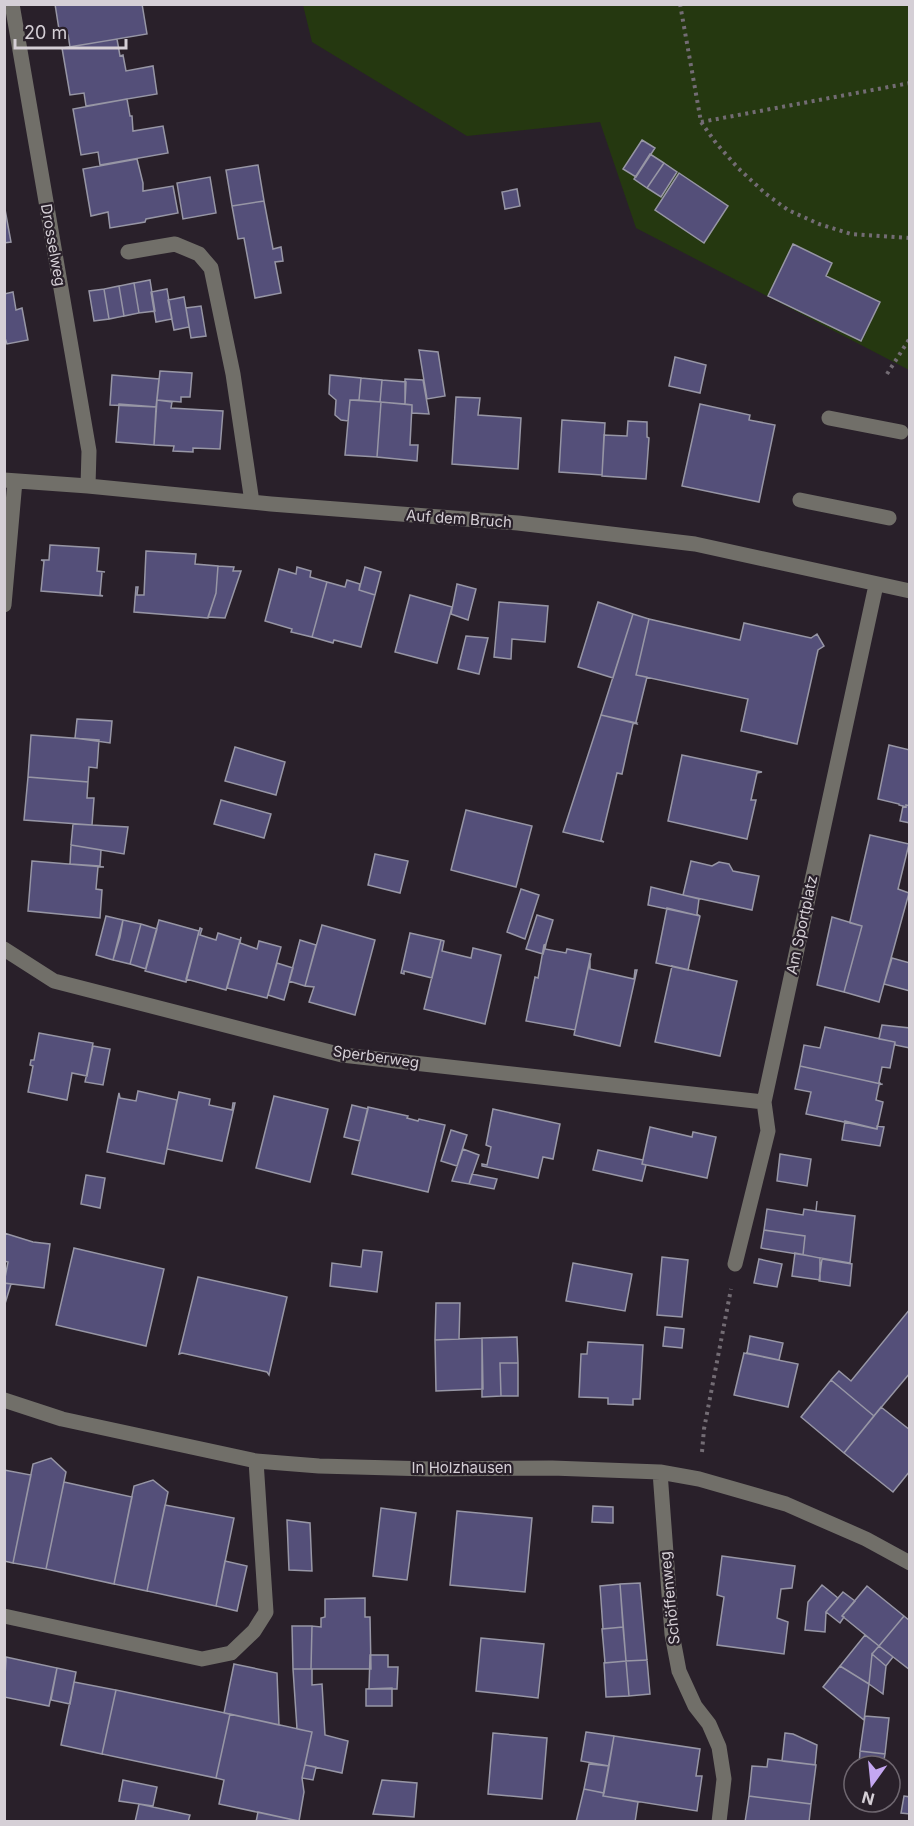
<svg xmlns="http://www.w3.org/2000/svg" width="914" height="1826" viewBox="0 0 914 1826" font-family="Inter,sans-serif">
  <style>
    .green { fill: #253810 }
    .building { fill: #544f79; stroke: #9796a5; stroke-width: 1.5 }
    .lines { fill: none; stroke-linecap: round; stroke-linejoin: round }
    .path { stroke: #736c74; stroke-width: 4; stroke-dasharray: 3 4.5; stroke-linecap: butt }
    .minor { stroke: #716f69; stroke-width: 15 }
    .labels { text-anchor: middle; stroke-width: 4.5; stroke-linejoin: round; paint-order: stroke }
    .street-label { font-size: 15px; fill: #d5cfd6; stroke: #29202a }
  </style>
  <rect width="100%" height="100%" fill="#29202a"/>
  <path class="green" d="M303,5H909V370L636,228L600,122L467,136L312,42Z"/>
  <path class="building" d="M55,4H142L147,34L70,47L68,35L60,36Z
    M117,39L120,56L123,55L126,71L153,66L157,94L86,106L84,93L70,95L62,48Z
    M127,99L130,116H132L133,131L163,126L168,153L100,165L98,152L81,155L73,109Z
    M642,140L655,148L636,177L623,169Z
    M650,154L664,163L647,188L634,179Z
    M137,159L143,183V191L173,186L178,213L146,219L145,222L110,228L108,212L91,216L83,169Z
    M664,163L677,172L661,197L647,188Z
    M258,165L264,201L232,206L226,170Z
    M679,173L728,206L704,243L655,210Z
    M210,177L216,213L183,219L177,183Z
    M517,189L520,206L505,209L502,192Z
    M264,201L273,249L281,247L283,261L275,262L281,293L255,298L244,238L238,239L232,206Z
    M4,204L11,242L4,243Z
    M793,244L832,263L826,276L880,302L861,341L768,296Z
    M150,280L155,311L139,313L134,283Z
    M134,283L139,313L124,316L119,286Z
    M119,286L124,316L109,319L104,289Z
    M104,289L109,319L94,321L89,291Z
    M167,289L172,319L156,322L151,292Z
    M13,292L16,310L22,308L28,340L7,344L4,335V294Z
    M184,297L189,327L174,330L168,300Z
    M201,306L206,336L191,338L186,308Z
    M419,350L438,352L445,396L427,399Z
    M675,357L706,365L700,393L669,386Z
    M160,371L192,373L190,397H181V402L157,400Z
    M112,375L159,379L156,407L110,405Z
    M330,375L361,378L359,400H350L348,421L341,420L335,415L336,400L329,394Z
    M361,378L382,380L380,402L359,400Z
    M405,379L423,380L429,414L412,413V405L405,404Z
    M382,380L406,382L405,404L380,402Z
    M456,397L480,398L478,415L521,418L518,469L452,464Z
    M157,400L172,402L171,408L223,411L220,449L193,448V452L173,451L174,446L154,445Z
    M350,400L381,402L377,457L345,455Z
    M381,402L412,405L410,445H418L417,461L377,457Z
    M119,404L156,407L154,445L116,442Z
    M700,404L750,415L749,420L775,425L759,502L682,486Z
    M562,420L605,423L602,475L559,472Z
    M628,421L647,422V437L649,438L646,479L602,476L604,435L627,436Z
    M50,545L99,548L97,571L105,572H102L100,595L103,596L41,591L44,561L41,560H49Z
    M146,551L196,554L195,564L218,566L216,593L208,618L134,612L136,587H138L137,595H144Z
    M218,566L234,567L233,571H241L225,618L208,617L216,593Z
    M297,567L311,571L310,577L327,582L312,637L291,632L292,629L265,621L279,569L296,574Z
    M365,567L381,572L375,595L359,590Z
    M347,580L360,584L359,590L375,595L361,647L334,640L333,643L312,637L327,582L345,587Z
    M457,584L476,589L468,620L451,614Z
    M410,595L452,607L437,663L395,652Z
    M499,602L548,606L545,642L512,639L511,659L494,657Z
    M598,602L633,614L613,678L578,667Z
    M633,614L649,619L636,675L647,677L636,722L637,724L601,715Z
    M649,619L740,640L744,623L811,638L817,634L824,646L818,650L797,744L741,731L748,699L636,675Z
    M466,636L488,638L479,674L458,669Z
    M601,715L636,723L633,724L622,774L617,773L601,840L604,842L563,832Z
    M77,719L112,721L110,743L75,738Z
    M31,735L99,740L97,768L89,767L88,782L28,777Z
    M889,745L910,750V806L906,805V807L899,805V804L878,799Z
    M235,747L285,762L276,795L225,781Z
    M682,755L762,772L757,773L751,800H756L747,839L668,821Z
    M28,777L88,782L87,798H94L92,825L24,820Z
    M221,800L271,814L264,838L214,824Z
    M906,805L910,806V823L900,821L903,806L906,807Z
    M466,810L532,826L516,887L451,870Z
    M73,824L128,827L124,854L71,845Z
    M870,835L909,844L898,889L909,893L879,1002L844,992L862,926L850,923V921Z
    M71,845L101,850L100,866L70,864Z
    M375,854L408,861L400,893L368,885Z
    M32,861L104,867H98L96,889L102,890L100,918L28,911Z
    M691,861L712,866L719,862L729,864L733,871L759,876L752,910L683,895Z
    M651,887L699,899L697,914L700,916L648,905Z
    M521,889L539,895L525,939L507,932Z
    M667,908L700,916L688,970L656,963Z
    M537,915L553,920L543,954L526,949Z
    M106,916L123,920L113,960L96,955Z
    M832,917L862,926L844,992L817,985Z
    M123,920L141,924L130,964L113,960L120,937Z
    M159,920L199,931L186,982L145,971Z
    M141,924L157,929L146,969L130,964Z
    M322,925L375,940L355,1015L309,1002L314,987L305,986Z
    M200,928L202,929L200,935L216,940L218,933L240,940L226,990L186,979Z
    M410,933L441,940L432,978L404,971V974L401,973Z
    M241,937L240,943L257,949L259,941L281,947L267,998L227,988Z
    M300,940L316,945L305,986L289,981Z
    M441,940L444,941L442,951L471,958L473,948L501,955L485,1024L424,1009Z
    M546,944L545,949L566,953L567,949L591,954L575,1030L526,1021L535,977L538,978L544,945Z
    M892,958L910,963V991L884,984Z
    M590,960V969L634,979L635,970H637L620,1046L574,1035Z
    M277,963L293,968L284,1000L268,995Z
    M672,966L737,981L720,1056L655,1042Z
    M882,1025L910,1028V1048L895,1045V1042L879,1039Z
    M825,1027L895,1042L890,1068L882,1067L879,1082L881,1084L800,1066L804,1045L820,1048Z
    M39,1033L93,1043L87,1076L72,1073L67,1100L28,1092L33,1066L30,1065L31,1060H34Z
    M93,1046L110,1049L103,1085L85,1082Z
    M800,1066L881,1084L879,1085L876,1100L883,1102L877,1129L806,1114L811,1092L795,1089Z
    M138,1091L177,1100L164,1164L107,1152L119,1093L120,1098L136,1101Z
    M179,1092L210,1099L209,1105L232,1110L233,1103H235L222,1161L167,1149Z
    M274,1096L328,1109L310,1182L256,1168Z
    M352,1105L368,1109L360,1141L344,1137Z
    M368,1107L408,1116L407,1118L418,1121L419,1119L445,1125L428,1192L352,1174Z
    M493,1109L560,1124L553,1159L543,1157L538,1178L482,1166V1164L487,1165L491,1147L486,1145Z
    M845,1121L877,1129V1126L884,1127L880,1146L842,1140Z
    M650,1127L692,1137L693,1132L716,1137L707,1178L642,1164Z
    M451,1130L467,1135L457,1166L441,1161Z
    M463,1149L479,1155L469,1184L452,1181Z
    M598,1150L643,1160L642,1164L646,1165L642,1181L593,1170Z
    M780,1154L811,1159L807,1186L777,1181Z
    M472,1174L497,1179L494,1189L469,1184Z
    M86,1175L105,1178L100,1208L81,1204Z
    M817,1201L816,1211L855,1216L850,1263L803,1255L805,1236L764,1230L767,1209L803,1215L804,1209L816,1211Z
    M764,1230L805,1236L803,1255L761,1248Z
    M4,1233L33,1242L50,1244L44,1288L4,1283L8,1262L4,1261Z
    M74,1248L164,1269L146,1346L56,1325Z
    M363,1250L382,1252L377,1292L330,1286L332,1263L361,1267Z
    M795,1253L820,1258V1280L792,1276Z
    M662,1257L688,1260L682,1317L657,1315Z
    M759,1259L782,1264L777,1287L754,1283Z
    M822,1259L852,1264L850,1286L819,1281Z
    M573,1263L632,1274L625,1311L566,1301Z
    M198,1277L287,1297L269,1375L267,1372L182,1353L179,1354Z
    M4,1283L11,1284L4,1307Z
    M436,1303H460L459,1339L435,1340Z
    M910,1309V1373L874,1416L831,1380L839,1371L851,1381Z
    M665,1327L684,1329L682,1348L663,1346Z
    M750,1336L783,1343L779,1360L747,1353Z
    M517,1337L518,1363H500L501,1396L482,1397V1338Z
    M482,1338L483,1389L436,1391L435,1340Z
    M588,1342L643,1345L640,1399H633V1405L608,1404V1398L579,1397L581,1354H587Z
    M744,1353L798,1364L788,1407L734,1395Z
    M500,1363H518V1396H501Z
    M831,1380L874,1416L844,1453L801,1417Z
    M881,1407L910,1430V1471L893,1492L844,1453Z
    M51,1458L66,1472L46,1569L13,1563L33,1464Z
    M4,1470L31,1475L13,1563L4,1561Z
    M153,1480L168,1492L147,1591L114,1584L134,1486Z
    M64,1482L132,1497L114,1584L46,1569Z
    M165,1505L234,1518L216,1606L147,1591Z
    M593,1506L613,1507V1523L592,1522Z
    M381,1508L416,1513L407,1580L373,1576Z
    M457,1511L532,1518L525,1592L450,1585Z
    M287,1520L310,1523L312,1571L289,1570Z
    M722,1556L795,1566L792,1588L781,1589L777,1618L788,1622L784,1654L717,1645L724,1597L717,1595Z
    M225,1561L247,1566L237,1611L216,1606Z
    M640,1583L647,1660L626,1661L620,1584Z
    M620,1584L623,1627L603,1629L600,1586Z
    M822,1585L838,1598L826,1612L825,1632L805,1630L808,1602Z
    M867,1586L904,1616L879,1646L842,1616Z
    M843,1592L855,1601L842,1616L844,1617L840,1623L826,1612Z
    M365,1598V1617H370L371,1669H311L312,1626L321,1627V1618L325,1617V1599Z
    M904,1616L910,1621V1670L879,1646Z
    M292,1626H312L311,1669H293Z
    M623,1627L626,1661L605,1663L602,1629Z
    M865,1635L879,1646L872,1654L869,1684L840,1666Z
    M481,1638L544,1644L538,1698L476,1691Z
    M879,1646L893,1657L886,1666L872,1654Z
    M872,1654L886,1666L883,1694L869,1684Z
    M370,1655H388V1667H398L397,1689H369Z
    M6,1657L57,1668L49,1706L4,1697Z
    M647,1660L650,1694L629,1696L626,1661Z
    M626,1661L629,1696L606,1697L604,1663Z
    M234,1664L277,1673L279,1725L224,1713Z
    M840,1666L869,1684L864,1720L823,1687Z
    M57,1668L76,1672L70,1704L51,1700Z
    M293,1669H312V1685L322,1684L325,1735L348,1741L342,1773L305,1765L312,1732L297,1729Z
    M74,1682L116,1690L102,1754L61,1745Z
    M392,1688V1706H366V1689Z
    M116,1690L230,1714L216,1778L102,1754Z
    M230,1714L312,1732L302,1778L304,1792L299,1821L219,1804L224,1780L216,1778Z
    M865,1716L889,1718L885,1754L860,1751Z
    M586,1732L614,1736L609,1766L581,1761Z
    M493,1733L547,1738L542,1799L488,1794Z
    M785,1733L793,1734L817,1745L815,1765L782,1761Z
    M614,1736L700,1749L696,1776H702L697,1811L603,1796Z
    M860,1751L885,1754L883,1766H859Z
    M768,1759L816,1765L811,1804L749,1796L752,1766L767,1767Z
    M589,1764L609,1766L604,1793L584,1789Z
    M305,1765L316,1767L313,1780L302,1778Z
    M123,1780L157,1787L153,1806L119,1801Z
    M382,1780L417,1783L414,1817L373,1814Z
    M584,1789L604,1793L603,1796L638,1802L635,1822H576Z
    M749,1796L811,1804L809,1822H745Z
    M904,1796L910,1797V1814L901,1813Z
    M139,1804L190,1815L188,1822H135Z
    M258,1812L299,1821V1822H256Z"/>
  <g class="lines">
    <path class="path" d="M680,4L701,122L716,143L738,168L766,194L788,210L819,224L851,234L910,238
      M701,122L910,83
      M887,374L910,338
      M702,1452L704,1429L731,1289"/>
    <path class="minor" d="M12,4L89,451L88,486
      M128,252L175,244L199,254L211,268L233,374L252,502
      M829,418L901,432
      M4,480L88,486L271,504L518,523L695,544L910,591
      M800,500L889,518
      M4,605L15,481
      M4,949L54,981L342,1055L764,1102
      M735,1264L768,1131L764,1102L876,585
      M4,1400L62,1419L256,1461L319,1466L430,1469L552,1468L660,1472L699,1479L786,1504L866,1539L910,1563
      M660,1472L672,1634L679,1671L695,1706L709,1724L719,1747L724,1779L719,1822
      M4,1616L202,1659L231,1653L254,1631L266,1612L256,1461"/>
  </g>
  <g class="labels">
    <g class="street-label">
      <text transform="translate(53 245) rotate(80)" y="5">Drosselweg</text>
      <text transform="translate(459 519) rotate(4)" y="5">Auf dem Bruch</text>
      <text transform="translate(802 925) rotate(-78)" y="5">Am Sportplatz</text>
      <text transform="translate(376 1057) rotate(8)" y="5">Sperberweg</text>
      <text x="462" y="1473">In Holzhausen</text>
      <text transform="translate(670 1598) rotate(-96)" y="5">Schöffenweg</text>
    </g>
  </g>
  <rect width="914" height="1826" fill="none" stroke="#d5cfd6" stroke-width="12"/>
  <g transform="translate(872 1784) rotate(195)"><circle r="28" fill="#29202a" stroke="#6e666f" stroke-width="1.5"/>
  <path d="M0-4.5L10 22L0 15L-10 22Z" fill="#c4a7f1"/>
  <text y="-9" font-size="16" font-weight="bold" text-anchor="middle" fill="#d5cfd6">N</text>
  </g>
  <path d="M15 39v9h111v-9" fill="none" stroke="#d5cfd6" stroke-width="3"/>
  <text x="24" y="39" font-size="18" fill="#d5cfd6" stroke="#29202a" stroke-width="4.5" paint-order="stroke">20 m</text>
</svg>
